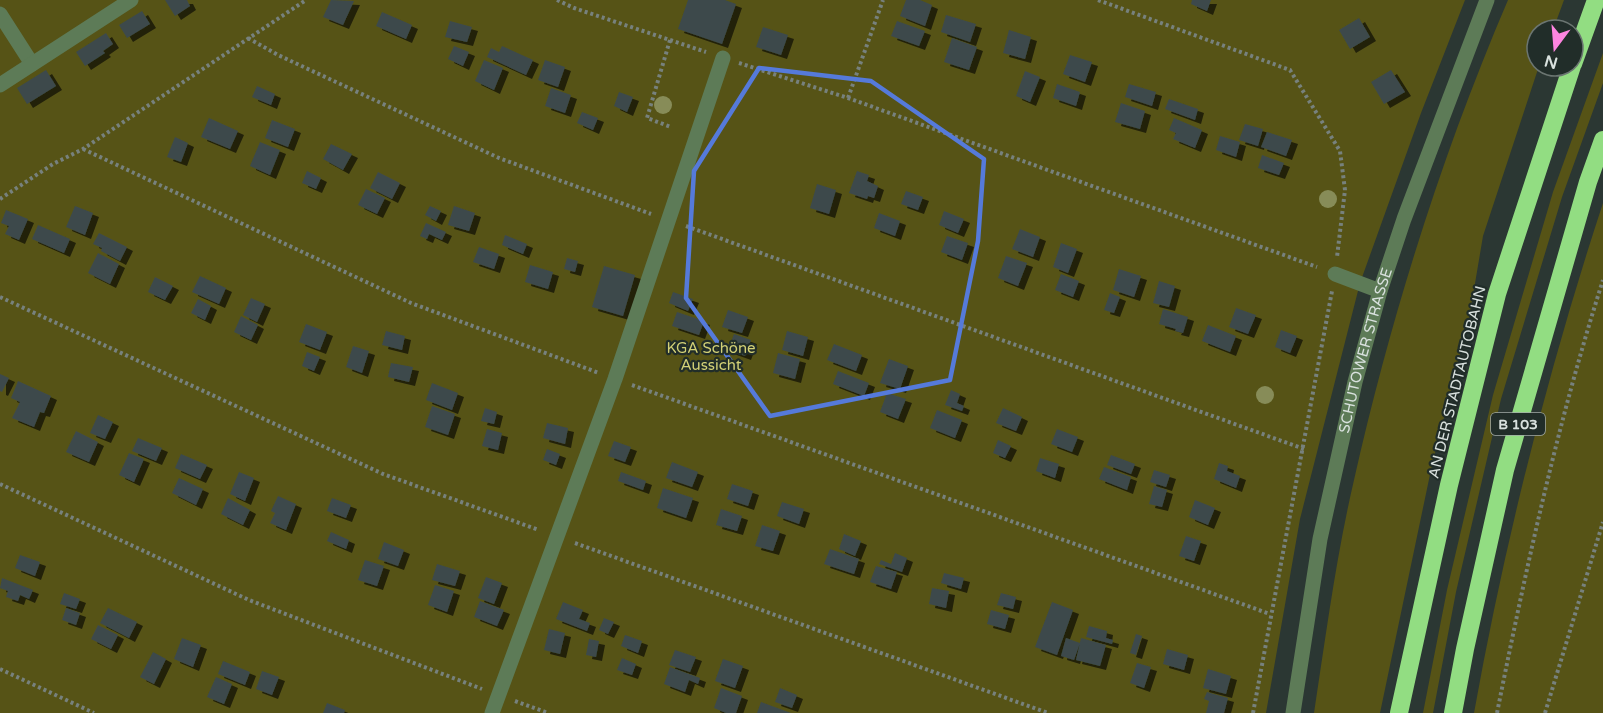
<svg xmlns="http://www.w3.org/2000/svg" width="1603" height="713" viewBox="0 0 1603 713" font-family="'Varela Round',sans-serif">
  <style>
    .green { fill: #565316 }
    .building { fill: #3c4a4c; filter: url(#shadow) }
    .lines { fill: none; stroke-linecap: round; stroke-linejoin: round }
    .path { stroke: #77817d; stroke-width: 4; stroke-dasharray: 3 3; stroke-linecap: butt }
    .minor { stroke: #5d7b57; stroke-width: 15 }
    .highway { stroke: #92dd82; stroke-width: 18 }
    .tree { fill: #878c58 }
    .marked { fill: none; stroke: #557ada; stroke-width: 4.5; stroke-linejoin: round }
    .labels { text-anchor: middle; stroke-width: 4.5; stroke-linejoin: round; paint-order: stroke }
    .shield { fill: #212d29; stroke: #a2aba8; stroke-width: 1.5 }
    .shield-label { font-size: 14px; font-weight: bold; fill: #d9e1de }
    .park-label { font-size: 15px; fill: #d3d176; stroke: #212d29 }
    .street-label { font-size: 15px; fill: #d9e1de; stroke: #212d29 }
  </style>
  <defs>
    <filter id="shadow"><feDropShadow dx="6" dy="4" stdDeviation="0" flood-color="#0009"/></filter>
  </defs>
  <rect width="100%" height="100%" fill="#2b3733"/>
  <path class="green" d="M0,0H1465L1421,113L1360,283L1300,519L1266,713H0Z
    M1508,0H1564L1553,30H1537V66H1539L1483,236L1469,319L1432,465L1380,713H1314C1326,635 1336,557 1354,480C1391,316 1442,154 1508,0Z
    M1603,53V83L1562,197L1501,399L1456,592L1433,713H1423L1447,590L1493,395L1553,192Z
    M1603,203V713H1474C1505,541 1548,370 1603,203Z"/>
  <path class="building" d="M165,0H187L190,6L175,16Z
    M331,0L354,1L343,25L323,17Z
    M688,0H725L736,4L722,44L678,29Z
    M906,0H920L932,5L925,26L900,16Z
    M1192,0H1211L1207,11L1191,4Z
    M142,11L150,24L127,38L119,25Z
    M382,12L412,25L406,39L376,26Z
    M946,15L976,24L970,42L941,32Z
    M1359,18L1370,37L1350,49L1339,30Z
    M450,21L472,27L467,42L445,37Z
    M897,21L925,31L919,46L891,36Z
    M763,27L788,35L781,55L756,47Z
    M1009,30L1031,37L1025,59L1003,53Z
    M106,33L113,44L103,51L105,53L85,66L76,52Z
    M952,38L977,47L969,70L944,62Z
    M454,46L469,52L463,66L448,59Z
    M502,46L533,60L526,75L487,57L491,48L499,52Z
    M1070,55L1092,62L1085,82L1063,74Z
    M484,60L503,68L494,90L475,81Z
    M545,60L565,67L558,87L538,80Z
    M46,70L56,86L27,104L17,88Z
    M1391,70L1405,92L1384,104L1371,82Z
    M1025,71L1040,77L1030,102L1016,96Z
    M1057,84L1080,92L1076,106L1053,98Z
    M1129,84L1156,92L1152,106L1125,97Z
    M257,86L275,94L271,105L252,97Z
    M551,88L571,95L565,113L545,106Z
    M619,92L633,97L627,112L614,106Z
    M1169,99L1198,109L1195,120L1165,109Z
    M1121,103L1145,111L1140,129L1115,122Z
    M582,112L598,118L593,130L577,123Z
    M209,118L238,131L230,149L201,137Z
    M1174,118L1202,130L1195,148L1173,139L1176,133L1169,130Z
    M272,120L295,129L288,147L265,138Z
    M1245,124L1263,129L1258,146L1239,140Z
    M1267,132L1292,140L1286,156L1261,147Z
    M1220,136L1240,142L1236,157L1216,150Z
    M175,137L188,143L181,162L167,157Z
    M260,142L280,150L270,175L250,166Z
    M331,144L352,154L343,170L323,159Z
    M1262,155L1284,163L1279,175L1258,168Z
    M307,171L321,178L316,189L302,183Z
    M857,171L869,175L867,181L878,186L874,198L868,196L867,199L849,193Z
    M378,172L400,183L392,199L370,188Z
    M817,184L836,190L829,214L810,208Z
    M366,189L385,198L377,214L358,205Z
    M906,191L923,197L918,210L901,204Z
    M75,206L93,213L85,235L66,227Z
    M430,206L441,211L436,221L425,215Z
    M454,206L475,213L469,231L448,225Z
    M6,210L28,219L19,240L5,234L9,226L1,223Z
    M944,211L964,219L958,233L939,225Z
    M879,213L900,221L895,236L874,228Z
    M426,223L446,232L442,240L429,234L427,239L420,236Z
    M38,225L70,239L64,253L32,239Z
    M1020,229L1040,237L1033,257L1012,249Z
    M99,233L127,247L120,261L101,251L102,248L93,244Z
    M505,235L527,244L523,254L502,245Z
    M947,236L968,243L962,260L941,252Z
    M1061,243L1077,249L1068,273L1053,267Z
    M479,247L499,254L494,269L473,262Z
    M98,253L119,264L110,284L88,273Z
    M1006,256L1027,263L1018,286L998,278Z
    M567,258L578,261L575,272L564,269Z
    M530,265L553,272L548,289L525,282Z
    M604,266L635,275L623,316L592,307Z
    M1119,269L1141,276L1134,297L1113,290Z
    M1061,274L1079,281L1073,297L1055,290Z
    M200,276L226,288L219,304L192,292Z
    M155,277L173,286L165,300L148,292Z
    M1159,281L1175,286L1169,307L1153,303Z
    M673,292L693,299L688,311L669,303Z
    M1110,293L1120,297L1114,313L1104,310Z
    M251,298L265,304L257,322L243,315Z
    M198,299L211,306L205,320L191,313Z
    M1236,308L1256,315L1248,334L1229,327Z
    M1163,309L1188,317L1183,333L1175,331L1176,329L1159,324Z
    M728,310L748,317L742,333L722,327Z
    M677,312L704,321L699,335L672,326Z
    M241,316L258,325L251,340L234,332Z
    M306,324L327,332L320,350L299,342Z
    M1208,325L1236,336L1230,352L1202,341Z
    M1281,330L1297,336L1290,353L1275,347Z
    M386,331L405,336L402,350L382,345Z
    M787,331L808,337L803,356L782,350Z
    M734,334L751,340L745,356L728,350Z
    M834,344L862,355L856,371L827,360Z
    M353,346L369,351L362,373L346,367Z
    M307,352L320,357L314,371L302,366Z
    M778,353L800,359L795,379L773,373Z
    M889,359L908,366L900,389L880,383Z
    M391,363L413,367L409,382L388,377Z
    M838,371L869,383L864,396L833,384Z
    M0,374L9,378L2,392L0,391Z
    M18,381L51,396L44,413L40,412L34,427L12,418L20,402L11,398Z
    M432,383L458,393L452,410L426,400Z
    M951,390L960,394L957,403L964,406L962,411L945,405Z
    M887,393L906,399L898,419L880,412Z
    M432,406L455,414L448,435L425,427Z
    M485,408L497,412L494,424L481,421Z
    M1003,408L1022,417L1016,431L996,423Z
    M937,410L962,420L955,438L930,428Z
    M98,415L113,422L105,439L90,433Z
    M547,423L568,428L565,444L543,438Z
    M487,429L502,433L498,450L482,446Z
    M1057,429L1078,437L1072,452L1051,444Z
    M76,431L98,442L89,462L66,452Z
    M138,438L162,448L156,461L132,451Z
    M998,440L1011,446L1005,458L993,453Z
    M614,441L631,447L625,462L608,456Z
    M547,449L560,454L556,465L543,460Z
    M129,453L144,459L134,482L119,475Z
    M181,454L207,465L200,479L175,468Z
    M1111,455L1135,464L1131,474L1107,465Z
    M1040,458L1059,464L1055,478L1036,471Z
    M672,462L698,472L692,487L666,478Z
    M1219,463L1228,466L1227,471L1240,476L1236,488L1214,479Z
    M1104,467L1131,477L1127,490L1099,479Z
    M1154,470L1170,475L1166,487L1150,482Z
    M239,472L254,478L245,501L230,494Z
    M621,472L646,481L643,490L618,481Z
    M179,478L203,489L196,505L172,493Z
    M732,484L753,491L748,506L727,499Z
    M1154,486L1167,490L1162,507L1149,504Z
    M663,488L693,498L686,518L657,508Z
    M278,496L296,504L286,530L270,523L275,513L271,511Z
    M228,498L250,510L243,525L221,514Z
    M332,498L351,505L346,518L327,511Z
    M1195,500L1215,508L1208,525L1189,517Z
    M782,502L804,509L799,524L777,516Z
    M721,509L742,516L737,531L716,525Z
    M762,525L780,531L773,551L755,546Z
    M331,532L349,540L346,549L327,541Z
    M844,534L861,541L855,556L839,549Z
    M1186,536L1201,541L1194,561L1179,556Z
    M384,542L404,550L398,566L378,559Z
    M830,549L859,559L854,574L824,564Z
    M895,553L907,558L902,572L879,564L881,560L891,564Z
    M20,555L40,562L35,576L15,568Z
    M365,560L384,566L377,586L358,580Z
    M437,564L460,571L455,586L432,580Z
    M876,566L897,572L891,589L870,582Z
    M944,573L964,578L961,589L941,583Z
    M486,577L502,583L494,604L478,598Z
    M2,578L33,590L29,599L20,595L18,601L6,597L8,591L0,588Z
    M435,585L454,591L447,612L428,605Z
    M932,588L949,591L946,608L929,604Z
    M64,593L80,599L76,609L60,604Z
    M1001,593L1016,597L1013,609L997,605Z
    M480,601L504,610L497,626L474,617Z
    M563,602L583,610L579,619L590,623L587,631L556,619Z
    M1052,602L1073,610L1057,655L1035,647Z
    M66,608L80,613L76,625L62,620Z
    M108,608L137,622L129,638L100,623Z
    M991,610L1009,615L1005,629L987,624Z
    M604,618L614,622L608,634L599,630Z
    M98,625L118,635L111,649L91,639Z
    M1089,626L1107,631L1106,638L1113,640L1112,644L1086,637Z
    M549,629L565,633L560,654L544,650Z
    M1136,634L1142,636L1136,655L1130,653Z
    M625,635L642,641L638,653L621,646Z
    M182,638L201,645L193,667L174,659Z
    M1066,638L1080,643L1074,660L1061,656Z
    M1081,638L1106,645L1100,666L1076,660Z
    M589,639L599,641L596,657L586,655Z
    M1167,649L1188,655L1184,670L1163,664Z
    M675,650L696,657L690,672L669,665Z
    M153,652L166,659L154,684L140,677Z
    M622,658L636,664L632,675L617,670Z
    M723,659L743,666L735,688L715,681Z
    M223,661L250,672L245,685L218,674Z
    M1137,663L1151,667L1144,688L1130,683Z
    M670,667L700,678L698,684L689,680L685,692L664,684Z
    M1208,669L1231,676L1226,694L1203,688Z
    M262,671L279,677L272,695L256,689Z
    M216,677L232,684L224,704L207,697Z
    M721,688L742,696L736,713H726L714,708Z
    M780,688L797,695L792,708L775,702Z
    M1207,692L1228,698L1224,713H1206L1209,701L1204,699Z
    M761,702L791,713H757Z
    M327,703L345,710L344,713H323Z"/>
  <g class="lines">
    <path class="path" d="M557,0L574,8L706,52
      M1098,0L1290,70L1340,151L1345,190L1337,257
      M248,38L278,55L499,158L651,214
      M670,40L647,118L671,127
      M739,63L848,98L1317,267
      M848,98L883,0
      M83,149L411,303L599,373
      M0,199L53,164L83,149L306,0
      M686,226L1304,449
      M0,297L383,474L539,530
      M632,385L1270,614
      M0,484L249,600L482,689
      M575,543L1048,713
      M0,669L94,713
      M515,701L548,713
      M1253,713L1332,291
      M1497,713C1526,568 1558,421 1603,280
      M1545,713L1603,522"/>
    <g class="minor">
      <path d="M0,14L32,64"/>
      <path d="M0,85L131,0"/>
      <path d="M1335,274L1380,291"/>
      <path d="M492,713L615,379L723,58"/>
      <path id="s1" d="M1293,713L1320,539L1355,382L1380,291L1404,219L1487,0"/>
    </g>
    <path class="highway" d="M1573,64L1596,0
      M1399,713L1449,485L1497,294L1572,66
      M1453,713L1465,649L1505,470L1588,182L1603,140"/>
  </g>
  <g class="tree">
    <circle cx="663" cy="105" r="9"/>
    <circle cx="1328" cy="199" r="9"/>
    <circle cx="1265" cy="395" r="9"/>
  </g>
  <path class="marked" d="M759,68L871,81L984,159L978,241L950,380L770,416L686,298L694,171Z"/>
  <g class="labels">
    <rect class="shield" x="1491" y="413" width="54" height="22" rx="4.5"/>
    <g class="shield-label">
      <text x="1518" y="429">B 103</text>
    </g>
    <g class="park-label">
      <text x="711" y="353">KGA Schöne<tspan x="711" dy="17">Aussicht</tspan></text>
    </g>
    <g class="street-label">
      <text dy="5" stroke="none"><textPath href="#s1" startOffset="370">SCHUTOWER STRASSE</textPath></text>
      <text transform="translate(1457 382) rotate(-76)" y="5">AN DER STADTAUTOBAHN</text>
    </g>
  </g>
  <g transform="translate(1555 48) rotate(196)"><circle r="28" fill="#212d29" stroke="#6b7571" stroke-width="1.5"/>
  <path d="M0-4.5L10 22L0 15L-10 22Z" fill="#fe85e0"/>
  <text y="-9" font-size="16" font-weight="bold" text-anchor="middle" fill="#d9e1de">N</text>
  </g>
</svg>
